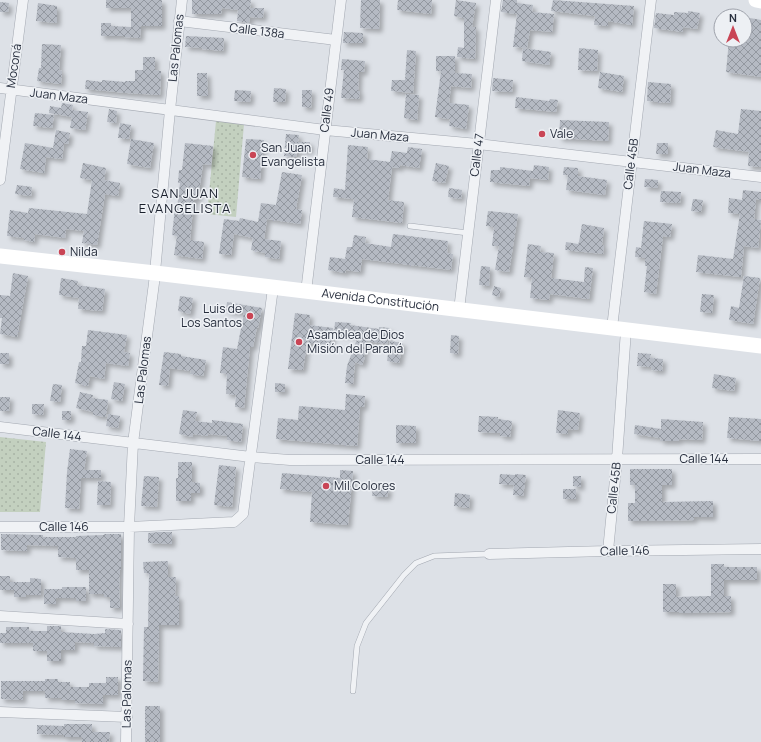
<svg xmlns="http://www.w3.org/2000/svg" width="761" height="742" viewBox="0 0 761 742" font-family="Manrope,sans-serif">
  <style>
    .park { fill: url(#park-dots) }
    .building { fill: url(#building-cross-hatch); filter: url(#shadow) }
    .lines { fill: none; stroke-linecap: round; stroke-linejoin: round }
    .lane-casing { stroke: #a3a8b1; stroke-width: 6 }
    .street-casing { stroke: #a3a8b1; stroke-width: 11 }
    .lane { stroke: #f0f2f5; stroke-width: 5 }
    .street { stroke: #f0f2f5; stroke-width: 10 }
    .secondary { stroke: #fff; stroke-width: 15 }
    .poi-dot { fill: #c94555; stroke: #edf0f4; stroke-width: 1.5 }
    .labels { text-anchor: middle; stroke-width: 3; stroke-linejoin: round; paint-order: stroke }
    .street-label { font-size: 12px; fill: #272e3d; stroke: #edf0f4 }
    .poi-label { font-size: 12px; fill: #272e3d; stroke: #edf0f4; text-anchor: start }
    .neighbourhood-label { font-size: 13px; letter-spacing: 1px; fill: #1a202d; stroke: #edf0f4 }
  </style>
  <defs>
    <pattern id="park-dots" width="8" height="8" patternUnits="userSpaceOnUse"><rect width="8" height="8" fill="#c3d0bf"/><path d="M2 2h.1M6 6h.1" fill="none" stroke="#a8b3a5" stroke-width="1.8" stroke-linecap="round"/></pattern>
    <pattern id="building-cross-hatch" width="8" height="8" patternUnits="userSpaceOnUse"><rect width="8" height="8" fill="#b5bac3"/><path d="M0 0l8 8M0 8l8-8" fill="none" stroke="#9398a0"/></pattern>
    <filter id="shadow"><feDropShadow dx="3.5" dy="3.5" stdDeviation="2" flood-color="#0004"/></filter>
  </defs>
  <rect width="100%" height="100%" fill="#dde1e7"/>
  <path class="park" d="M216,121L244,124L236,217L207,214Z
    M0,437L46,442L40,512H0Z"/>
  <path class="building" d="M106,0H162V26H141L140,38L124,37V36H101V23H111V26L131,27V8H106Z
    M192,0H251L250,8H264L263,18L250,17L249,23L237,21L238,10L222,8L221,14H192Z
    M361,0H380L379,29L360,28Z
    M398,0H432L431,14L397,10Z
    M456,0L476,3L472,27H476L475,59L457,57L458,47L464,48V18L454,16Z
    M503,0H517V3L533,5L532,12L554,14L552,32L530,30L527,48L513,47L517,14L501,12Z
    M553,0L634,6L632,25L608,21V26L594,25L595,16L551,11Z
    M0,2L9,3L8,12H0Z
    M38,3L57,6V23L36,21Z
    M688,11L700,13L697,29L683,27V32L654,28L656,13L674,15V12L688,13Z
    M750,18L761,20V77L726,72L729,40H745V22L749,23Z
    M344,32L363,33V43H343Z
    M186,36L224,38L223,51L202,49L203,48L185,47Z
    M42,44L61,45L59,70L62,71L61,84L37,81L39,68H41Z
    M523,48L551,52L549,65L522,61Z
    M579,48L598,50L597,71L578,70Z
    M407,50L416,51L413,93L391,91L392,80H405Z
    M436,56H455V73L472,74L471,88L451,86L449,103L469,105L466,129L449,126L450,119L435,117L441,71H436Z
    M143,57H155V70L161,71L160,95L127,93L85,89L86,80L102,82V80L125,82V81H135V70H143Z
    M342,59L365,61L364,72H359L358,91H360L359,99L341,98L344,70H341Z
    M600,72L624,76L622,92L598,88Z
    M197,73H207L208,96H197Z
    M493,78L513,80L512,92L492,91Z
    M648,82L671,84L670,103L647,101Z
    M274,88L286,89L285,102H273Z
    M235,90L251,91L250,102L234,101Z
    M302,90H312L311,108L302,107Z
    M406,94L419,95L417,120L404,118Z
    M516,97L549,101L550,99L558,100L556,112L515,108Z
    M62,103L73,105L72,110L88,112L85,130L70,128L72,117L49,113L50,106L61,108Z
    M109,109L117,111L116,123L107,122Z
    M741,109L761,111V167L748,166L749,152L713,147L716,130L738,134Z
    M35,113L54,115L52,128L33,126Z
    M560,120L609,122L608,141L559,138Z
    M120,123L131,125L129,139L118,138Z
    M56,130L70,133L68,144L64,143L62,159L46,157L44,173L20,169L25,143L53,148Z
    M286,134L299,135L298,142H310V151L297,150L296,157L284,156Z
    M131,139L154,143L150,168L127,164Z
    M246,139L264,140L260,179L242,177Z
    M185,143L213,146L211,165L203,164L198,199H194L190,240L204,242L202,259L174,255L177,236L172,235L175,208L177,209L180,183H178L179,170H182Z
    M657,143H668V154H656Z
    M348,145L368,147L367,159L390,162L392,151L407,153L408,147L422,149L419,168L400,165V168L392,167L388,200L404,202L402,223L352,217L354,199L333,197L334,188L345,190Z
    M83,163L106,168L104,180L120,183L118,196L105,194L97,245L82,243L84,231L66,229L65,238L35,234L34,242L24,240V238L7,236L10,210L28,213L29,208L87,214L92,180L80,178Z
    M436,163L449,166L445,183L432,181Z
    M534,165L549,167L548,180L530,178L529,186L490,182L491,170H500V167L533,171Z
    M564,167L578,168V176L607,180L605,195L566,190L568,175H563Z
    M282,172L302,175L296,209L302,210L300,224L267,219L264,239L281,241L279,259L265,257V253L251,250L253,238L234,234L231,255L219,254L224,219L239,221L240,218L258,222L261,203L276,205Z
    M645,179L658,180V188L644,187Z
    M17,185L32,187L31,196L15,194Z
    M449,188L462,190L461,199L448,197Z
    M743,190L761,192V200L756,199L754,219L761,220L758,248L744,246L741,277L696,272L698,255L733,259L740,214L728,213L729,198L742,200Z
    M661,191L681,192L680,203L660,202Z
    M693,199L703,200L701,212L691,211Z
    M488,211L518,214L509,272L495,270L499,246H492L494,227L486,226Z
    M644,221L672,224L670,237L663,236L656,294L644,292L647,266H645V258L635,257L636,247L641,248Z
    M582,224L604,228L602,245H604L603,254L565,250L566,242L578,244L579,242Z
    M393,234L448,241L447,253L453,254L451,270L362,259L360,272L346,270L345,273L328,270L330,257L345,259L347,247H352L354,235L366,237L365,243L391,247Z
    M528,244L541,246L540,252L554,253L551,278L584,282L585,267L593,268L589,299L550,294L549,300L530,298L532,278L524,277Z
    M481,266L490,267L489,286L479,285Z
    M13,273L28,276L17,337L0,334L2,318H0V295L10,296Z
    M744,276L760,278L753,324L729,320L731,306L739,308Z
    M61,278L78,281L77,285L105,289L102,311L78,309L79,298L59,295Z
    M494,286L501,288L499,297L492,295Z
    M702,294L714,295L712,313L700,312Z
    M180,296L193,298L190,314L178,311Z
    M227,302L262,308L258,328L257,327L253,347H250L244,408L235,407L236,395L226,394L227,374L220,373L223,347L237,349L244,313L226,311Z
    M295,313L310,315L309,325L333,328L331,345L307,343L303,370L288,369Z
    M335,322L351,323L350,325L379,329V327L390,328L387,344L367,341L364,356L365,357L362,365L355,362L353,384L345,383L347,366L358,336L334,334Z
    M88,330L127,335L124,352L130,353L128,366L106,363L104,379L90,376L88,386L75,383L79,362H81L82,346H86Z
    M451,335L459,336L458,354L450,353Z
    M390,341L403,343L399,363L387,361Z
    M164,352L181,354V356L206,360L203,376L190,374L191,371L170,368L168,386L159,385Z
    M0,353H9V364H0Z
    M638,353L651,354L650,358L663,359L662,371L651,370L652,367L637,366Z
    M714,374L736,378L734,391L712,388Z
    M114,382L125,384L122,401L111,399Z
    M275,383L285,384V392H275Z
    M53,384L62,385L60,402L50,401Z
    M80,392L93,395L92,398L108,400L106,417L93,415V412L76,408Z
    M346,394L365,396L364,407H360L357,446L276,439L278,418L298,420L299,406L345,410Z
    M0,397H10L9,411H0Z
    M32,404H44L43,415L32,414Z
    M183,410L197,412L195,421L212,423V420L243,424L241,442L227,440V436L208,434V436L193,434V437L179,434Z
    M558,410L580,413L578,430L568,429V434L556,433Z
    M62,411H71V420H62Z
    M108,414L120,416L118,428L106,426Z
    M479,416L498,417V419L512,421L510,437L500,436V433L478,432Z
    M729,417L761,419V441L727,438Z
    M661,419L703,422L702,440L679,439V441H660L661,438L634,434L635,425L661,429Z
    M396,425L416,426V443H396Z
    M70,449L87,451L84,470H101V478H81L79,509L65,508L67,472Z
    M178,462H192V482L200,483V493H191V501H176V478H178Z
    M219,465L236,467L232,507L214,505Z
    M630,469H672V485H662V502L713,501V517H694V520L628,521V503H635V485H630Z
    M340,470L353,471L348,525L310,522L312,492L280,489L282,473L340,478Z
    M500,474L515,475V474L526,475L523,496L513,495L514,485L499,484Z
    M144,476L159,477L157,507L141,506Z
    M573,476H581V487L573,486Z
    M98,481L111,482L110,505H97Z
    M373,487L389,488L387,497L372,496Z
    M563,489H576V499H563Z
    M455,493L470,495L469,508L454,506Z
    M159,532H172V544L148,543V533Z
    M1,534L43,535V537H76V536L104,535V534H121V570H120L119,588L120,608H110V597H104V594H89V570H76V558L58,557V546L27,545V551L1,550Z
    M168,561V577H176L175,596H179V625H159L158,682L143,681L144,627H148L149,573H144L143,562Z
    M711,564H724V567H757V580H724V596H731V612L679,613V612H663V584H676V597L711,596Z
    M0,576H10V582H30V578L41,579V595H26V597H14V590H0Z
    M62,587H86V601H76V598H56V604H44V589H62Z
    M47,626H61V632L94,634L105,633V629L121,630V647L94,646V643L75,642V650H61V661H47V651H33V643H0V633H6V627H29V631H47Z
    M106,677H118V695H103V704L75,703V700H61V698H45V691H23V700L1,699V681H45V679H58V682H70V687H89V683H106Z
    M145,706H160V742H145Z
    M64,724H92V732H110L109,742H82V737H64V735L37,734V725L64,726Z"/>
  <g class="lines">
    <g class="lane-casing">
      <path id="lane" d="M410,226L468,233
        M353,691L357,646L366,623L404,575L416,563L434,556L489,554"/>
    </g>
    <g class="street-casing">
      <path id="street" d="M179,21L336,40
        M0,88L325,130L478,144L761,177
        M0,180L23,0
        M306,292L341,0
        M459,310L496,0
        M612,328L651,0
        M0,427L251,457L290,460L761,459
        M0,527H129L234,522L243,514L273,288
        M608,551L617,459L626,330
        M489,554L608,551L761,549
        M0,616L128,624
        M0,712L127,717
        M126,742L129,527L133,443L154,283L170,110L182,0"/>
    </g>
    <use href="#lane" class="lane"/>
    <use href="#street" class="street"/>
    <g class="secondary">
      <path d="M756,0L761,1"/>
      <path id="s1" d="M0,256L155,273L761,346"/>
    </g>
  </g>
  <g class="poi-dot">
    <circle cx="542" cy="134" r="4"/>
    <circle cx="253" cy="155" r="4"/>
    <circle cx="62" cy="252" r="4"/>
    <circle cx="250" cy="316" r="4"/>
    <circle cx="299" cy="342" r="4"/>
    <circle cx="326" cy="486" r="4"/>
  </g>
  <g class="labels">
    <g class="street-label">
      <text transform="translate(257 31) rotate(7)" y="4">Calle 138a</text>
      <text transform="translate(176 48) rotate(-84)" y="4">Las Palomas</text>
      <text transform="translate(14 66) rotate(-82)" y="4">Moconá</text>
      <text transform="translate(59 96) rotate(7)" y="4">Juan Maza</text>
      <text transform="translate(327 110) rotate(-83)" y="4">Calle 49</text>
      <text transform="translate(380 135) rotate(5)" y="4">Juan Maza</text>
      <text transform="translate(477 155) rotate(-83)" y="4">Calle 47</text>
      <text transform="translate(631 164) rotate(-83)" y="4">Calle 45B</text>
      <text transform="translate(702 170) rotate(7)" y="4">Juan Maza</text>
      <text dy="4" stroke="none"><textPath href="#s1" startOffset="383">Avenida Constitución</textPath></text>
      <text transform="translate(143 370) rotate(-83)" y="4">Las Palomas</text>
      <text transform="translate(57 434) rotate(7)" y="4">Calle 144</text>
      <text x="704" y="463">Calle 144</text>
      <text x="380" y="464">Calle 144</text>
      <text transform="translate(614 488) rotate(-84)" y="4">Calle 45B</text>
      <text x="64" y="531">Calle 146</text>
      <text transform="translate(625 551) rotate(-1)" y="4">Calle 146</text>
      <text transform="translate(127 694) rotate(-89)" y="4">Las Palomas</text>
    </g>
    <g class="poi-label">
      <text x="550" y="138">Vale</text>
      <text x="261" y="152">San Juan<tspan x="261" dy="14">Evangelista</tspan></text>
      <text x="70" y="256">Nilda</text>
      <text x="242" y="313" text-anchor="end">Luis de<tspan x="242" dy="14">Los Santos</tspan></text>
      <text x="307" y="339">Asamblea de Dios<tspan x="307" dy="14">Misión del Paraná</tspan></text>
      <text x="334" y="490">Mil Colores</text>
    </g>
    <g class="neighbourhood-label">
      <text x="185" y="198">SAN JUAN<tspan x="185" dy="15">EVANGELISTA</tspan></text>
    </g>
  </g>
  <g transform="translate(733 28)"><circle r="19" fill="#edf0f4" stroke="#9ea2ab"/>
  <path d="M0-3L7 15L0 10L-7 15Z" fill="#c94555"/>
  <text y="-6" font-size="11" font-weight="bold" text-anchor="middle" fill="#272e3d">N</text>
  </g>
</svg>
